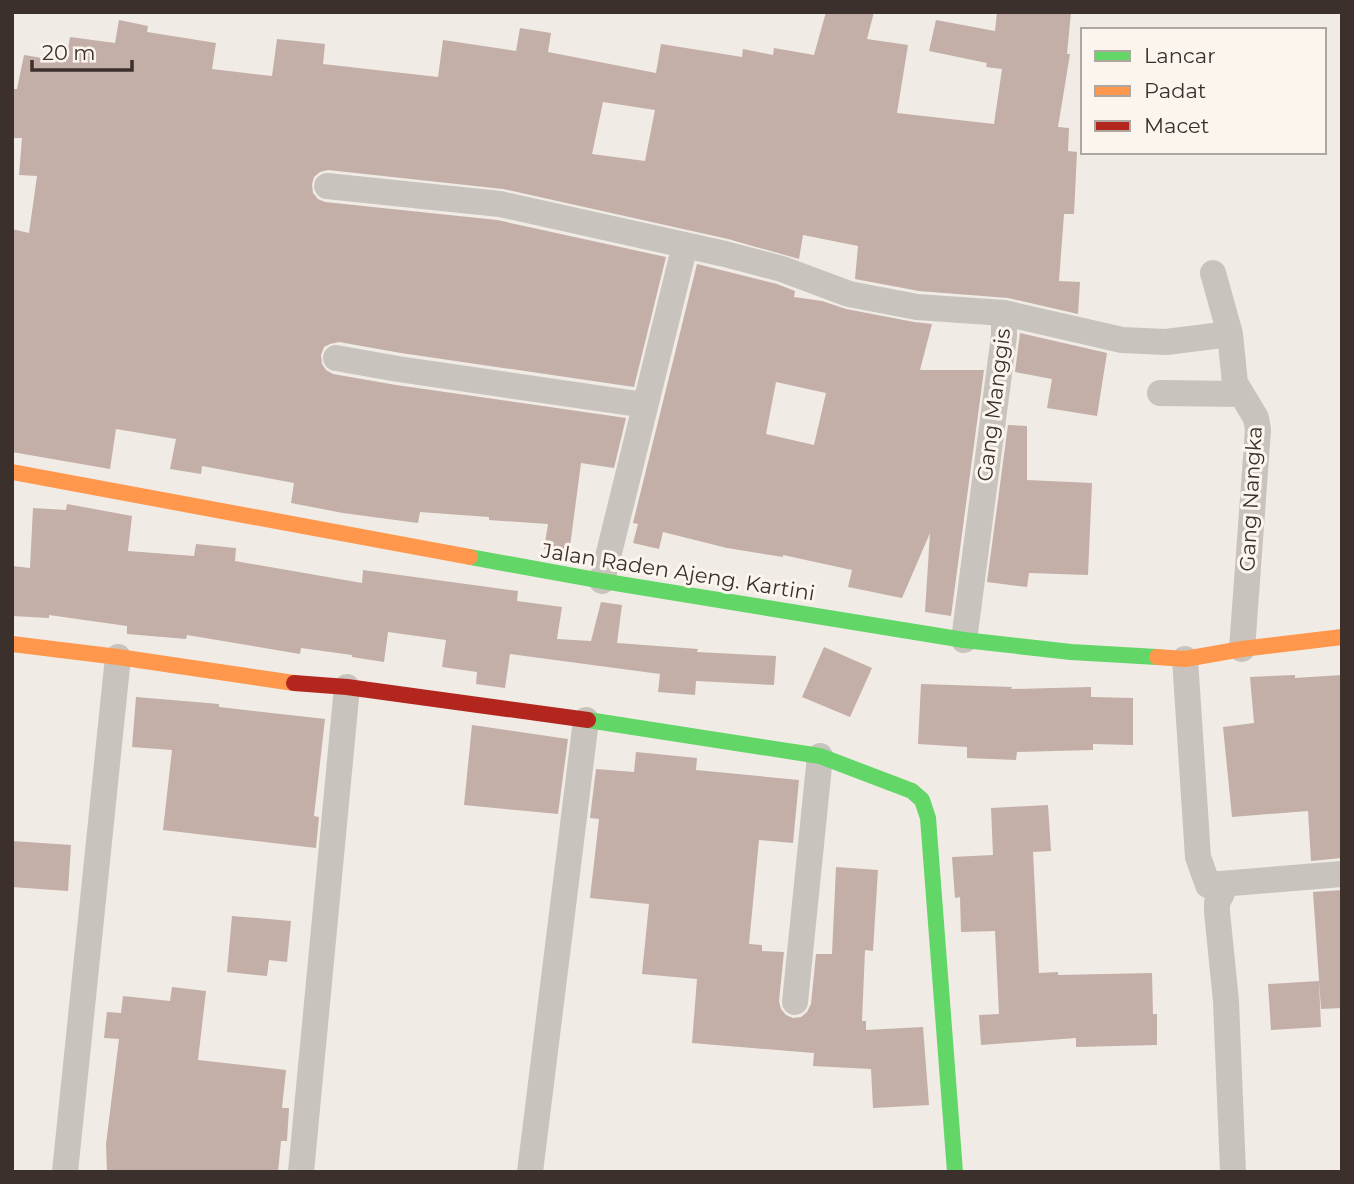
<svg xmlns="http://www.w3.org/2000/svg" width="1354" height="1184" viewBox="0 0 1354 1184" font-family="Montserrat,sans-serif">
  <style>
    .building { fill: #c3afa7; fill-rule: evenodd }
    .lines { fill: none; stroke-linecap: round; stroke-linejoin: round }
    .street { stroke: #c9c3be; stroke-width: 26 }
    .fast { stroke: #63d668; stroke-width: 16 }
    .slow { stroke: #ff974d; stroke-width: 16 }
    .jam { stroke: #b3261e; stroke-width: 16 }
    .labels { text-anchor: middle; stroke-width: 6; stroke-linejoin: round; paint-order: stroke }
    .street-label { font-size: 21px; fill: #3b302b; stroke: #fbf5ee }
  </style>
  <rect width="100%" height="100%" fill="#f0ebe5"/>
  <path class="building" d="M826,12H874L867,39L908,45L897,113L994,124L1002,69L986,67L987,63L929,51L936,20L995,31L997,12H1071L1067,54H1070L1058,127L1069,128L1068,151L1077,152L1074,214H1064L1059,281L1080,282L1078,314L1008,298L919,291L855,279L858,246L803,235L799,259L728,239L503,189L328,170L320,172L314,177L312,184L313,193L318,199L325,202L497,220L666,257L634,387L401,353L339,342L330,344L324,347L321,355L322,364L326,370L333,374L396,385L626,418L614,468L581,463L569,554L544,549L548,524L489,520V517L420,512L418,523L343,513L291,503L294,483L202,466L201,474L170,469L176,439L116,429L110,469L12,452V229L29,233L37,176L19,175L22,138H12V89H17L24,55L66,62L70,37L115,43L119,20L148,26L147,32L216,43L212,69L272,76L277,39L325,44L323,64L438,77L443,40L516,51L520,28L551,33L548,52L656,73L661,44L742,57L743,49L773,55L774,48L814,55ZM603,102L655,110L645,161L592,154Z
    M697,264L777,284L795,291L794,297L822,301L846,309L914,322L932,324L920,370H984L951,616L925,612L930,533L902,598L848,587L852,570L783,555V557L727,548L663,532L659,549L633,543L638,524L633,523ZM776,382L826,393L814,445L766,434Z
    M1020,333L1107,353L1097,416L1047,408L1052,379L1015,372Z
    M1008,425L1027,426V480L1092,483L1088,575L1029,573L1027,587L987,582Z
    M67,504L132,516L128,551L194,556L196,544L236,548L235,561L362,583L363,570L518,591L517,601L562,607L557,639L591,641L601,602L622,605L617,643L698,649L697,652L776,656L774,685L696,681L695,695L658,692L660,674L510,654L505,688L476,684L477,672L442,667L446,640L388,632L384,662L352,657V655L301,648L300,654L187,635L186,639L127,634V626L49,615V618L12,616V566L30,568L33,508L66,510Z
    M824,647L872,668L850,717L802,697Z
    M1295,675V678L1342,675V858L1311,861L1308,811L1232,817L1223,727L1254,723L1250,677Z
    M921,684L1012,687L1011,689L1091,687V697L1133,698V745L1093,744V750L1017,752L1016,760L967,758V747L918,744Z
    M136,697L219,704V707L325,719L314,816L319,817L316,848L163,830L172,750L132,747Z
    M472,725L568,739L558,814L464,805Z
    M636,752L697,758L696,770L799,780L793,843L759,840L749,944L762,945V951L784,952L779,1001L781,1009L786,1015L793,1018L801,1017L807,1012L811,1004L816,954H832L836,867L878,870L873,951L865,950L862,1021H866V1030L923,1027L929,1105L873,1108L871,1069L813,1066L814,1053L692,1043L697,979L642,974L649,904L590,898L599,819L590,818L596,769L634,772Z
    M1048,805L1051,851L1033,852L1039,973L1058,972V975L1152,973L1153,1014H1157V1045L1076,1047V1038L981,1045L979,1015L999,1014L995,931L961,932L960,897L955,898L952,857L993,855L991,808Z
    M12,841L71,845L68,891L12,887Z
    M1342,890V1008L1321,1009L1313,892Z
    M232,916L291,921L287,962L269,960L267,976L227,972Z
    M1319,981L1321,1027L1271,1030L1268,984Z
    M172,987L206,991L198,1060L286,1070L282,1108H289L287,1141H281L278,1172H107L106,1144L119,1039L104,1038L107,1012L121,1013L123,996L170,1001Z"/>
  <g class="lines">
    <path class="street" d="M327,186L500,204L725,254L782,269L849,294L917,307L1004,313
      M1213,273L1230,334L1235,383L1256,418L1258,430L1242,649
      M336,358L398,369L645,405
      M1160,393L1241,394
      M602,581L685,245
      M964,640L1004,336V313L1122,340L1166,342L1230,334
      M1185,659L1198,857L1208,885L1342,874
      M1208,885L1222,893L1217,903V912L1226,1001L1233,1172
      M795,1002L820,756
      M65,1172L118,657
      M301,1172L347,687
      M530,1172L586,720"/>
    <path class="fast" d="M470,557L602,581L964,640L1071,652L1157,657
      M588,720L820,756L912,791L922,800L928,818L955,1172"/>
    <path class="slow" d="M12,472L470,557
      M12,644L118,657L294,683
      M1157,657L1185,659L1242,649L1342,637"/>
    <path class="jam" d="M294,683L347,687L588,720"/>
  </g>
  <g class="labels">
    <g class="street-label">
      <text transform="translate(994 405) rotate(-83)" y="7">Gang Manggis</text>
      <text transform="translate(1251 499) rotate(-87)" y="7">Gang Nangka</text>
      <text transform="translate(678 572) rotate(9)" y="7">Jalan Raden Ajeng. Kartini</text>
    </g>
  </g>
  <rect width="1354" height="1184" fill="none" stroke="#3b302b" stroke-width="28"/>
  <rect x="1081" y="28" width="245" height="126" fill="#fbf5ee" stroke="#aea6a0" stroke-width="2"/>
  <rect x="1095" y="51" width="35" height="10" fill="#63d668" stroke="#aea6a0" stroke-width="2"/>
  <text x="1144" y="63" font-size="21" fill="#3b302b">Lancar</text>
  <rect x="1095" y="86" width="35" height="10" fill="#ff974d" stroke="#aea6a0" stroke-width="2"/>
  <text x="1144" y="98" font-size="21" fill="#3b302b">Padat</text>
  <rect x="1095" y="121" width="35" height="10" fill="#b3261e" stroke="#aea6a0" stroke-width="2"/>
  <text x="1144" y="133" font-size="21" fill="#3b302b">Macet</text>
  <path d="M32 60v10h100v-10" fill="none" stroke="#3b302b" stroke-width="3.5"/>
  <text x="42" y="60" font-size="21" fill="#3b302b" stroke="#fbf5ee" stroke-width="5" paint-order="stroke">20 m</text>
</svg>
